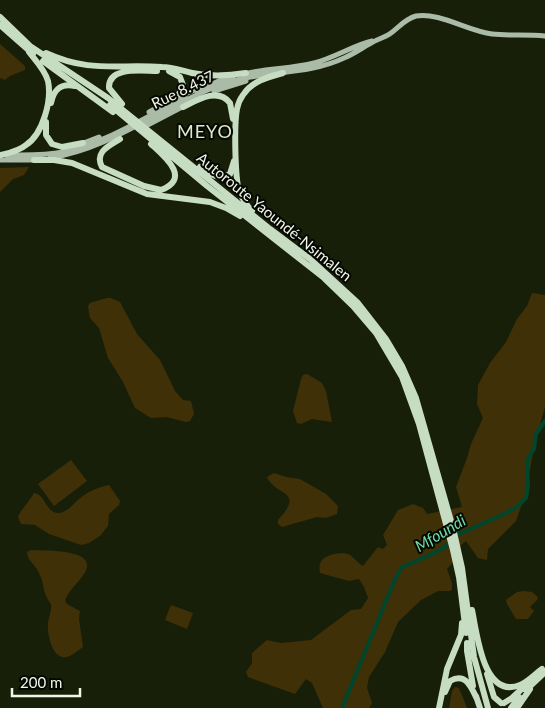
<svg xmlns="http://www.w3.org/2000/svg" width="545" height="708" viewBox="0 0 545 708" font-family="Lato,sans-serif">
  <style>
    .green { fill: #3f3008 }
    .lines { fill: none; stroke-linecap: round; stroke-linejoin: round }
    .river { stroke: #01462c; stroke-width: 4 }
    .major { stroke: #aabca7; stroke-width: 5 }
    .highway { stroke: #c6dcc3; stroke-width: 6 }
    .labels { text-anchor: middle; stroke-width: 4; stroke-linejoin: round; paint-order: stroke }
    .street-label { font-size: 15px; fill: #f1f7e8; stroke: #050802 }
    .water-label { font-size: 16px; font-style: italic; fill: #6fdca6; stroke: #050802 }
    .quarter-label { font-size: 18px; letter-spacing: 1px; fill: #dde8ca; stroke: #050802 }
  </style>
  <rect width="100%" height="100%" fill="#181f08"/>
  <path class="green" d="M0,44L25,66V70L10,76L5,80L0,78Z
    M29,167L24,175L13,179L0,192V168Z
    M532,293L545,295V407L535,443L525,495L516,521L488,549L487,560L478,558L466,541L461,545C460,551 452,565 447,569L452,583V589L450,591H438L421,600L398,622L385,652L369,677L367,688L372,703L369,708H323L312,683L306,679L295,694L248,677L246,672L252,663V653L267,640L281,643L311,640L351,610L361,609L368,598L364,587L359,579L349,581L320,573C319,568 319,564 322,560C328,554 343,551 350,555C354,558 358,563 363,566L378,547L383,549L387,545L383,535L398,510L413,504L423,508L427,514L462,507L456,487L467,458L471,444L483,418L477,404L478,385L490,363L506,342L517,319L527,306Z
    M107,298H111L120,302L137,334L160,360L175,391L183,400L191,401L194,414L190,421L186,422L167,417L151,418L135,408L123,382L108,358L99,328L90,318L88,306L90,303Z
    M307,374L322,383L326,391L332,422L312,419L301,424L297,423L293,411L301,379L303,375Z
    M71,460L87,481L54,506L38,484Z
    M274,473L286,477L300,479L326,494L338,506L337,514L326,518L317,517L282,527L278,524V520C306,490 275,496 267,477Z
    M109,485L120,501L119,505L109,514L108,526L100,536L89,543L81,545L49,534L35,525L21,524L18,517C22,508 29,502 34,493C45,494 46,512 57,513C67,514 75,501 83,496C91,490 100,487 109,485Z
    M31,550C44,551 101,548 84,574C78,583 69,590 65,600L67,604L80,611L79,619L83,647C77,651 69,659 62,657C51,654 47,632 48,623C49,616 52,610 51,604C42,593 45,585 39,573C36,565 28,562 27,552Z
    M524,591L532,592L538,597L537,600L530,607L534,611L528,619H516L507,604L506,600L517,592Z
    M171,605L193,613L187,629L165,620Z
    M455,687L459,688L467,708H449L452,691Z"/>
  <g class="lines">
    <path class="river" d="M455,536L504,514L517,507L526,498L528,486L527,466L529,456L534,449L536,434L545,421
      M342,708L395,579L402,567L439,551L451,541"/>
    <path class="major" d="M244,74C267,68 291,69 314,63C334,58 354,45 372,41
      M197,91L221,80L233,77
      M214,91L246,81
      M180,96L200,88
      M149,112L172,100
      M142,128L186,105
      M81,144L99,137
      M6,155C25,155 44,156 63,152C106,143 146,117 185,97
      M50,158C114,148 163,105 223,84C262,70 306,76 344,58C356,53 366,45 377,40C382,38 387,36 391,33C399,27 405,19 416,16C439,12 468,31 492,34C510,36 527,34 545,36
      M0,160H37"/>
    <path class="highway" d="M0,17L30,46L108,98L270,229L310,259L358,303L386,339L402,366L416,398L453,528L462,568L474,657L488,708
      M0,25L33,54
      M46,53C89,73 117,64 162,67C172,67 183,71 192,73C211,77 227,76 246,73
      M43,61L113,112
      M169,71L180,77L183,85L179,94L170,101
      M51,103C54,89 61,83 75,86
      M122,104L109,88C108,66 142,71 157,71
      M110,105L207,186L324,278L353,306L376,333L402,377L419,424L453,550L459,577L466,633
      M183,107C197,100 218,87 230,103L233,119
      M46,122V135L52,144L62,147L83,143
      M120,139C109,146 94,152 102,167L144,186L161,190C192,178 164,156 151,144
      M1,155C9,153 19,151 26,145C43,134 52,100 48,81C45,70 36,61 29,52
      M34,160H54L72,163L147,194L210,202L226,208L240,216
      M200,167C210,174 219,181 230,174L234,161
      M252,211C246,205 242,198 239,191C235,177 234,124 237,109C238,104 240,99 243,95C252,81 268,77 283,73
      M472,610C477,633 483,700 520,685C528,682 535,674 542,669
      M467,643V651L473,686
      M487,674L494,697L501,703
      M526,690L545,672
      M445,692L450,681C466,672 471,687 477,699
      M476,696L480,708
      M504,703L512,698L526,685
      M439,708L447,669L461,635L462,623
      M511,708L519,697
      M517,708L530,689"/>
  </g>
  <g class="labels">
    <g class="street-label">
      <text transform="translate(183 90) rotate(-26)" y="5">Rue 8.437</text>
      <text transform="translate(274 217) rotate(39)" y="5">Autoroute Yaoundé-Nsimalen</text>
    </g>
    <g class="water-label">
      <text transform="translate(440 533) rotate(-31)" y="6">Mfoundi</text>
    </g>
    <g class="quarter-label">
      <text x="205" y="138">MEYO</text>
    </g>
  </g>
  <path d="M12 688v8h68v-8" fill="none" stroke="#f1f7e8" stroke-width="2.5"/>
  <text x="20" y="688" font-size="15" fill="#f1f7e8" stroke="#050802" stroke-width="4" paint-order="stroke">200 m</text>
</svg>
